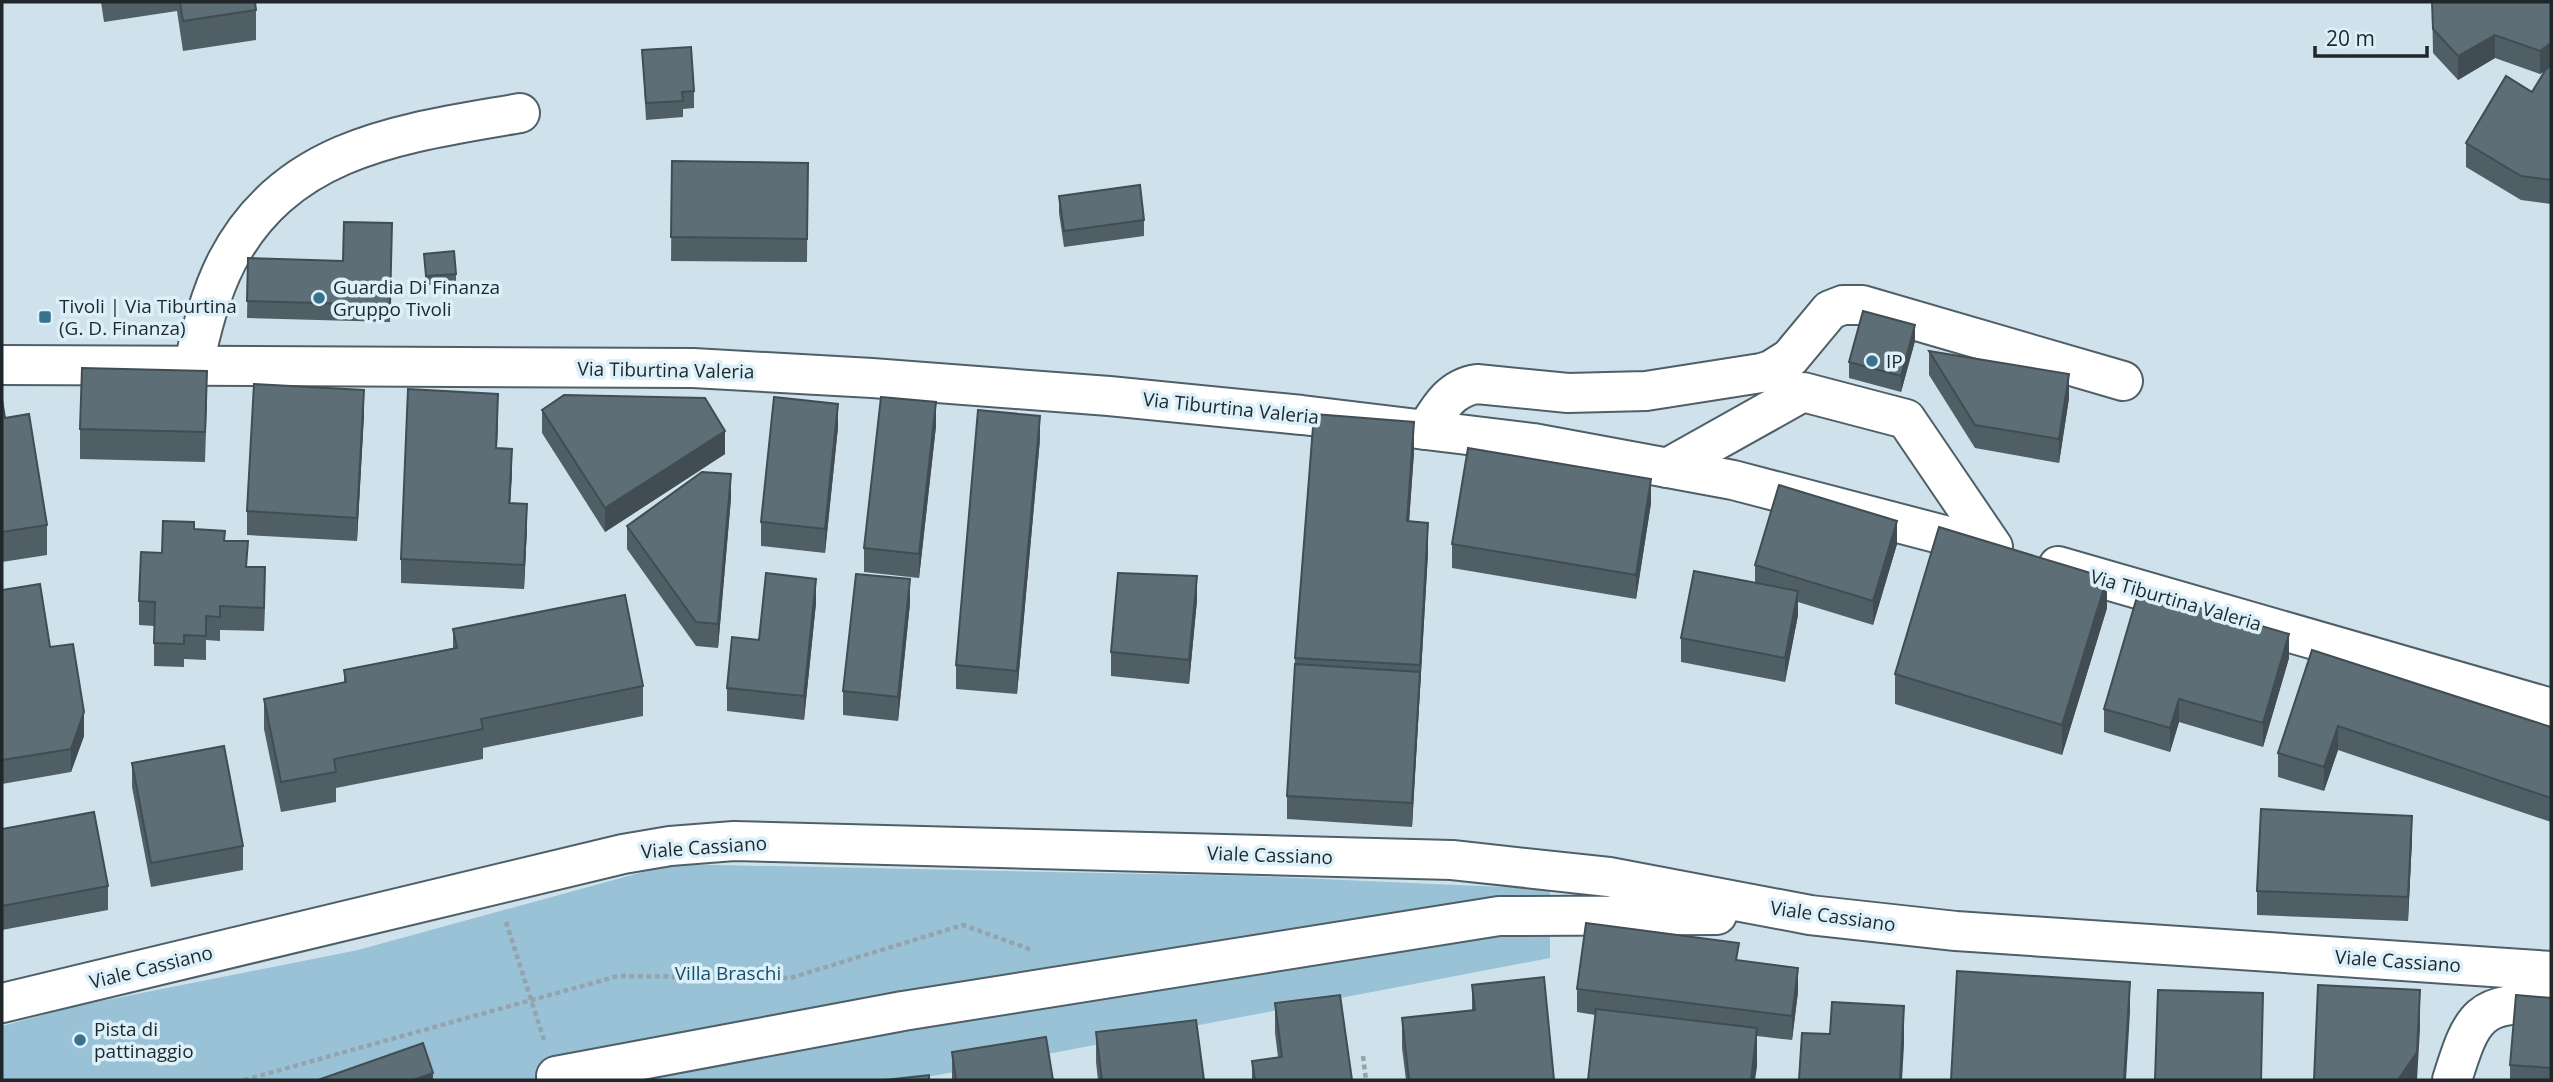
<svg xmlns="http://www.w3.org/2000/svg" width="2553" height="1082" viewBox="0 0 2553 1082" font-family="'Open Sans',sans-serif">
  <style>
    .green { fill: #99c2d7 }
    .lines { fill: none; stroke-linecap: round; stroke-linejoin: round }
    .minor-casing { stroke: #4e5f68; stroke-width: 42 }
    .major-casing { stroke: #4e5f68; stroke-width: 42 }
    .path { stroke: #95a4ac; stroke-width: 4.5; stroke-dasharray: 5 3.5; stroke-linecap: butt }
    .minor { stroke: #fff; stroke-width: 38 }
    .major { stroke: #fff; stroke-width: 38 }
    .wall { fill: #505f66 }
    .shaded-wall { fill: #414d53 }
    .building { fill: #5d6e77; stroke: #414d53; stroke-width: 2 }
    .poi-dot { fill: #39728c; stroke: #dcf0fa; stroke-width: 2.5 }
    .labels { text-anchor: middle; stroke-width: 7; stroke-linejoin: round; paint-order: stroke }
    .poi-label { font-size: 19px; fill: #1f272a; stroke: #dcf0fa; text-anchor: start }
    .street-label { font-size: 19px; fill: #1f272a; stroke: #dcf0fa }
    .park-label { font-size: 19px; fill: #164f67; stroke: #dcf0fa }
  </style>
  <rect width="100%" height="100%" fill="#cfe2ec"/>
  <path class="green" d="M672,864L1250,876L1550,889V958L912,1080H2V1026L76,1006L358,950Z"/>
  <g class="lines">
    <g class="minor-casing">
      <path id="minor" d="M193,368C201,331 210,294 227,261C287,145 406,133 520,113
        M1426,430C1439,409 1450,388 1477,384L1568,393L1646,391L1761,373L1771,370L1790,358L1830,310L1843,305H1862L2123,381
        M1667,468L1803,392L1906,419L1993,547
        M2,1003L623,854L670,846L734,841L1452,860L1609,877L1810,915L1956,931L2551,971
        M556,1076L903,1011L1499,916L1717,915
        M2452,1080C2472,1016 2478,1000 2551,1005"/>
    </g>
    <g class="major-casing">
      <path id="major" d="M2,365L693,368L872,378L1109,396L1302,415L1533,443L1733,480L1986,546
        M2058,566L2551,708"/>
    </g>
    <path class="path" d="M506,922L544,1040
      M1363,1056L1366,1080
      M244,1080L618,976L790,978L963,925L1032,950"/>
    <use href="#minor" class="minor"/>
    <use href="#major" class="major"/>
  </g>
  <path class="wall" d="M101,2H255L256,10V40L183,51L177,11L104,22Z
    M2432,2H2551V204L2521,200L2466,167V143L2532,92L2545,71L2540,74L2495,58L2458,80L2433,53Z
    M642,50L694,91V108L683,109V117L646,120Z
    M672,161L808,163L807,262L671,261Z
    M1059,196L1144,220V236L1064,247L1059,213Z
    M392,223L390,322L247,318L248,258L343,261Z
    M424,254L456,274V283L426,285Z
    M1915,341L1901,392L1849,378V362Z
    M1929,351L2069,398L2059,463L1975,448L1929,375Z
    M2,400L5,418L47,525V555L2,562Z
    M207,401L205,462L80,459V429Z
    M542,410L725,454L605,532L542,433Z
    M364,414L357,541L247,535V511Z
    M498,417L497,448L512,473L510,503L527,528L524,589L401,583V559Z
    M936,426L919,578L864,572V548Z
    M838,427L825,553L761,546V522Z
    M1040,439L1017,694L956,689V665Z
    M1414,452L1409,521L1428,553L1412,827L1287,819V796L1295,658Z
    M731,498L718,648L696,646L627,549V526Z
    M1651,503L1636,599L1452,568V544Z
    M194,529L225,541L248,567L265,591L264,631L220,630V641L206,640V660L184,659V667L154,666V626L139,625V601L162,553Z
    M1897,544L1873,625L1798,602V615L1785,682L1681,662V638L1755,583V565Z
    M2,590L50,647L84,736L71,772L2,784Z
    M1197,600L1189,684L1111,676V652Z
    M816,603L804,720L727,711V688L759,640Z
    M910,603L898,721L843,715V691Z
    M2107,608L2062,755L1895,704V674Z
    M453,629L643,686V716L483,748V759L336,788V802L281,812L264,729V699L344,683V670L453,648Z
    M2312,650L2551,727V822L2338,750L2324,791L2278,777V753Z
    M2289,658L2263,747L2179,722L2170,752L2104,732V709Z
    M132,763L243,846V870L151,887L132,787Z
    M2,829L108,886V910L2,930Z
    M2412,839L2408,921L2257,915V891Z
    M1739,961L1798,992L1792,1040L1757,1036V1067L1595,1015L1577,1012V989Z
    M1472,985L1554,1080H1406L1402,1048V1018L1472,1011Z
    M2551,998V1080H2510V1065Z
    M1275,1003L1352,1080H1252V1061L1278,1057L1275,1033Z
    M1096,1032L1204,1080H1098L1096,1062Z
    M952,1052L1053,1080H952Z"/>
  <path class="shaded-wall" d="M2495,35V58L2458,80V56Z
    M2551,43V67L2540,74V51Z
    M1915,325V341L1901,392V376Z
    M2069,374V398L2059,463V439Z
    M364,390V414L357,541V518Z
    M498,394V417L496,472V448Z
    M936,402V426L919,578V554Z
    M838,404V427L825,553V529Z
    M1040,416V439L1017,694V671Z
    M1414,422V452L1407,551V521Z
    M725,431V454L605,532V508Z
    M512,449V473L509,527V503Z
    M731,474V498L718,648V624Z
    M1651,479V503L1636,599V575Z
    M527,504V528L524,589V565Z
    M1897,521V544L1873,625V601Z
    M1428,523V553L1412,827V803Z
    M265,567V591L264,631V608Z
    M1197,576V600L1189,684V660Z
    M2107,578V608L2062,755V725Z
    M816,579V603L804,720V696Z
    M910,579V603L898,721V697Z
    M1798,591V615L1785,682V658Z
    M2289,634V658L2263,747V723Z
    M2179,699V722L2170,752V728Z
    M84,712V736L71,772V749Z
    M2338,726V750L2324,791V767Z
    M2412,816V839L2408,921V897Z
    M1798,968V992L1792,1040V1016Z
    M2130,982V1012L2126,1080H2124Z
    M2420,990V1029L2417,1080H2398Z
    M1904,1006V1045L1902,1080H1900Z
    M1757,1028V1067L1755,1080H1751Z
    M433,1073V1080H413Z"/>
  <path class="building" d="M180,2H255L256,10L183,21Z
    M2432,2H2551V43L2540,51L2495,35L2458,56L2433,29Z
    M691,47L694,91L682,92L683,101L646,103L642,50Z
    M2551,66V180L2521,176L2466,143L2506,76L2532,92L2546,69Z
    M672,161L808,163L807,239L671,237Z
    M1140,185L1144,220L1064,231L1059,196Z
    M344,222L392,223L390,305L247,301L248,258L343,261Z
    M454,251L456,274L426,276L424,254Z
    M1863,311L1915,325L1901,376L1849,362Z
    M1929,351L2069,374L2059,439L1975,425Z
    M82,368L207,371L205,432L80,429Z
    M254,384L364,390L357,518L247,511Z
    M408,389L498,394L496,448L512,449L509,503L527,504L524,565L401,559Z
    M564,395L705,398L725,431L605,508L542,410Z
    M774,397L838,404L825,529L761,522Z
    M881,397L936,402L919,554L864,548Z
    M2,400L5,418L29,414L47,525L2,532Z
    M978,410L1040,416L1017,671L956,665Z
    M1314,414L1414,422L1407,521L1428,523L1420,665L1295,658Z
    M1468,448L1651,479L1636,575L1452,544Z
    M702,472L731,474L718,624L696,622L627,526Z
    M1779,485L1897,521L1873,601L1755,565Z
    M163,521L194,522V529L225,531L224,541H248L246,567H265L264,608L220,606V617L206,616V636L184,635V644L154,643L155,602L139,601L141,552L162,553Z
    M1939,527L2107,578L2062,725L1895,674Z
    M1694,571L1798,591L1785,658L1681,638Z
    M766,573L816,579L804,696L727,688L732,637L759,640Z
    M1118,573L1197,576L1189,660L1111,652Z
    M856,574L910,579L898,697L843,691Z
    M40,584L50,647L73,644L84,712L71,749L2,760V590Z
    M2139,590L2289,634L2263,723L2179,699L2170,728L2104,709Z
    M625,595L643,686L481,719L483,729L334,759L336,772L281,782L264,699L346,682L344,670L457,648L453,629Z
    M2312,650L2551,727V798L2338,726L2324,767L2278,753Z
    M1295,664L1420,672L1412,803L1287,796Z
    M224,746L243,846L151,863L132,763Z
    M2261,809L2412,816L2408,897L2257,891Z
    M94,812L108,886L2,906V829Z
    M1586,923L1739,943L1736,960L1798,968L1792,1016L1577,989Z
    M1957,971L2130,982L2124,1080H1951Z
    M1544,977L1554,1080H1409L1402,1018L1475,1010L1472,985Z
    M2318,985L2420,990L2417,1052L2398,1080H2314Z
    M2158,990L2263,993L2261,1080H2155Z
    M1340,995L1352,1080H1255L1252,1061L1282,1057L1275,1003Z
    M2516,995L2551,998V1068L2510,1065Z
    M1832,1002L1904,1006L1900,1080H1799L1802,1033L1830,1034Z
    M1596,1009L1757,1028L1751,1080H1588Z
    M1196,1020L1204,1080H1102L1096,1032Z
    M1046,1037L1053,1080H956L952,1052Z
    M423,1043L433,1073L413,1080H318Z
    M929,1075V1080H885Z"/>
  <g class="poi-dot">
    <circle cx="319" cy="298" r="7"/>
    <rect x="38" y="310" width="14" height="14" rx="3.5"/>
    <circle cx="1872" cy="361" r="7"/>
    <circle cx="80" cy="1040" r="7"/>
  </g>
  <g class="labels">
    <g class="poi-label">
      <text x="333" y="294">Guardia Di Finanza<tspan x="333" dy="22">Gruppo Tivoli</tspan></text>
      <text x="59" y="313">Tivoli | Via Tiburtina<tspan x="59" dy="22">(G. D. Finanza)</tspan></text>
      <text x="1886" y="368">IP</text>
      <text x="94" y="1036">Pista di<tspan x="94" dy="22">pattinaggio</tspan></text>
    </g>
    <g class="street-label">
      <text transform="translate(666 370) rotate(1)" y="7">Via Tiburtina Valeria</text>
      <text transform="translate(1231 408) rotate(6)" y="7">Via Tiburtina Valeria</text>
      <text transform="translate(2176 600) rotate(16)" y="7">Via Tiburtina Valeria</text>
      <text transform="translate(704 847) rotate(-4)" y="7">Viale Cassiano</text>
      <text transform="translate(1270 855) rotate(2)" y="7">Viale Cassiano</text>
      <text transform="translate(1833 916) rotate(8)" y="7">Viale Cassiano</text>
      <text transform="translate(2398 961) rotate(4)" y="7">Viale Cassiano</text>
      <text transform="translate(151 967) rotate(-14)" y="7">Viale Cassiano</text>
    </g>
    <g class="park-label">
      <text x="728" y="980">Villa Braschi</text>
    </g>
  </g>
  <rect width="2553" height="1082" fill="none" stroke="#1f272a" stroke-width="7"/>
  <path d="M2315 46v10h112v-10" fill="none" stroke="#1f272a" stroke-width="3.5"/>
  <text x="2326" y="46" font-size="21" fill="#1f272a" stroke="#dcf0fa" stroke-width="5" paint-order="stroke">20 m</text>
</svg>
